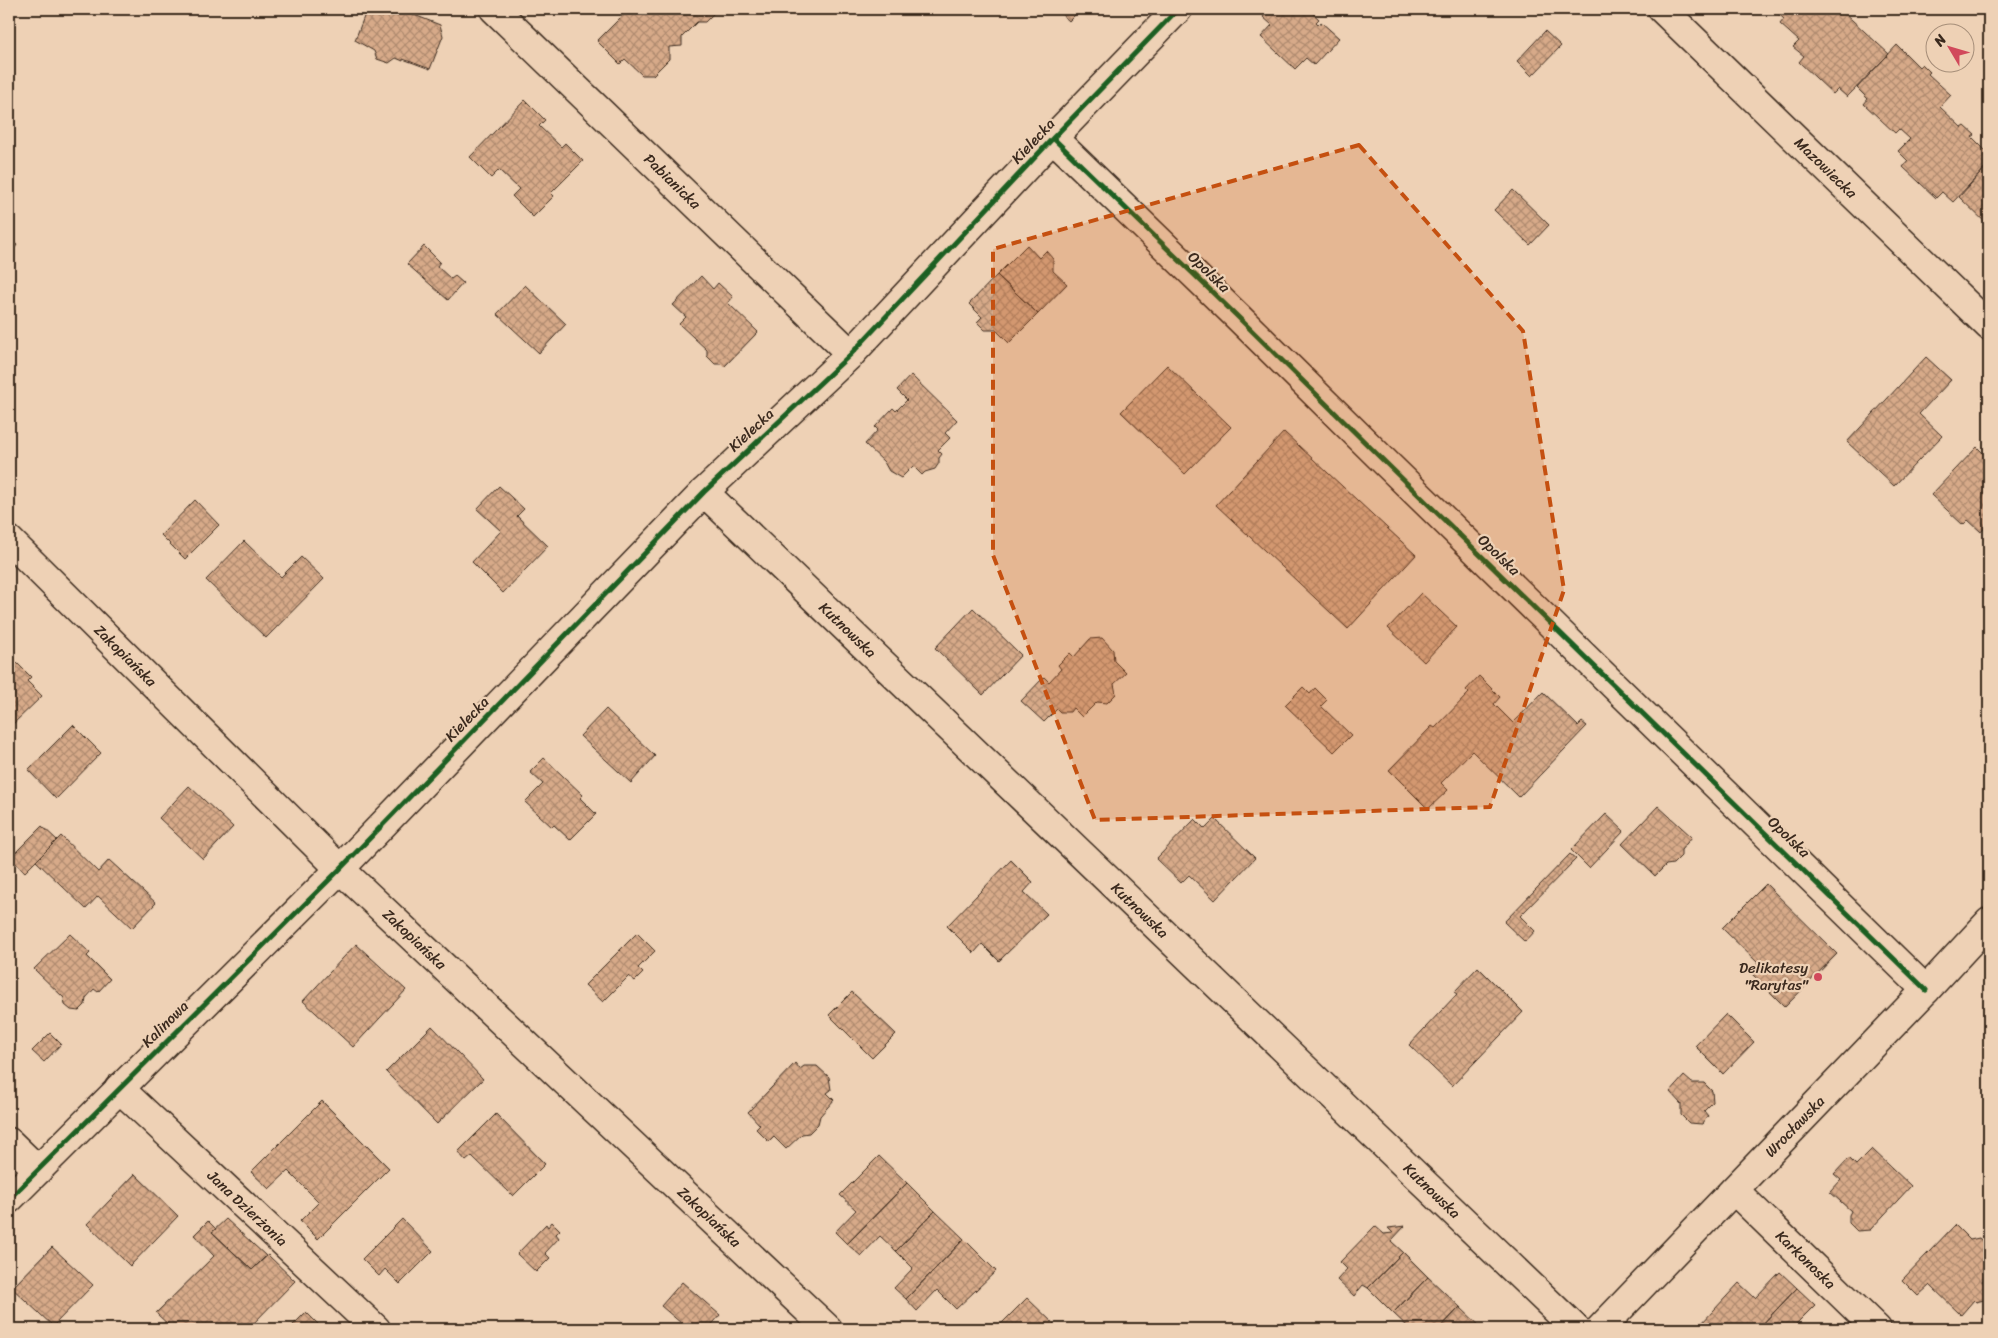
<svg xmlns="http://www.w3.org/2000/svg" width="1998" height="1338" viewBox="0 0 1998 1338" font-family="Sriracha,sans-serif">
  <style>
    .building { fill: url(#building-cross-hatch); stroke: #3b2a1e }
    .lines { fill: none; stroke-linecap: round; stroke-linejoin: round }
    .minor-casing { stroke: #3b2a1e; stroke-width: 31 }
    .minor { stroke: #eed1b5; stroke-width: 28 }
    .cycleway-casing { stroke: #eed1b5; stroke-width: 8 }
    .cycleway { stroke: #1b5e20; stroke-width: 5 }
    .marked { fill: #c55010; fill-opacity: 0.2; stroke: #c55010; stroke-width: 4; stroke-dasharray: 10 6; stroke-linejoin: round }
    .poi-dot { fill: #d1495b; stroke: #eed1b5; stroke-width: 2 }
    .labels { text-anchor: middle; stroke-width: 4.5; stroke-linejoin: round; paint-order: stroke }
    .street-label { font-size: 15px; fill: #3b2a1e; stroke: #eed1b5 }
    .poi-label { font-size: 15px; fill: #3b2a1e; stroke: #eed1b5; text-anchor: end }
  </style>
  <defs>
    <pattern id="building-cross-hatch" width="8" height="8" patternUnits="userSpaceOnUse" patternTransform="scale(1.25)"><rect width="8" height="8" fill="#d7aa89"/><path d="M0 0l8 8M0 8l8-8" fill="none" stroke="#b08b6f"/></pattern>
  </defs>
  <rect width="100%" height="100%" fill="#eed1b5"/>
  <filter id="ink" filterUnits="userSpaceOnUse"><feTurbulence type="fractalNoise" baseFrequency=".02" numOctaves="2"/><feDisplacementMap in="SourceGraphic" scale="10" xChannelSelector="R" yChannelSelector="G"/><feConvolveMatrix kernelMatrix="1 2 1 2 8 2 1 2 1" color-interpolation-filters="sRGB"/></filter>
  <g filter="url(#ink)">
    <path class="building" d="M367,9H399L440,25L443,36L430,69L403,59V61L396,58L389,63L377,59L374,51L355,40Z
      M629,9H718L705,22H697L682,37V46L669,47V59L653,75H642L625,59L620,64L597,41Z
      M1056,9H1081L1069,21Z
      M1269,9H1308L1319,19L1316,22L1319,25L1321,22L1339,38L1314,65L1306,58L1295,69L1261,37L1272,25L1263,17Z
      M1773,9H1840L1889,54L1847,97L1838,89L1833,94L1799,62L1804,56L1793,47L1799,41L1780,24L1784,19Z
      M1545,31L1561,46L1532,76L1517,61Z
      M1897,45L1919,67L1922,64L1930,72L1928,74L1951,95L1940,107L1962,128L1965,126L1975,135L1972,137L1989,154V164L1953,202L1942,192L1936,198L1903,167L1908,161L1898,151L1910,139L1899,129L1895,133L1864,104L1868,99L1857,88Z
      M525,100L545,120L539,126L561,147L565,143L583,161L551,193L554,196L533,217L512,196L519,189L499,170L491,178L470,157Z
      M1989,164V226L1959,197Z
      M1513,190L1549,225L1530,245L1494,210Z
      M9,239L17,245L9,256Z
      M1027,245L1039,258L1046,251L1053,259V271L1067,284L1038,314L997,275Z
      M424,246L440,262L437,266L451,279L455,276L463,283L448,300L407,264Z
      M997,275L1038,314L1009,343L996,330H985L977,322L982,317L969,304Z
      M701,276L713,289L718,283L733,297L728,303L758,332L724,367L721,364H715L707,356V350L679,324L686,317L673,305Z
      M525,285L566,324L539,353L497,314Z
      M1926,357L1951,380L1919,414L1942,436L1894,486L1847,442Z
      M1167,365L1231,427L1185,474L1121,412Z
      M911,375L957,420L945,433L950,438L938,450L942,454L939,458V463L935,469L925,472L922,475L913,466L901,478L889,471L884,462L865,444L878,430L875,427L893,408L896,411L907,400L897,390Z
      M1284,432L1416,555L1348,629L1216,505Z
      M1977,447L1989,459V523L1981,532L1968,520L1963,525L1931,495Z
      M499,486L524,509L517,516L548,546L503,593L472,562L501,531L477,509Z
      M195,500L219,525L185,559L161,535Z
      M244,541L281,577L301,557L324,579L266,638L206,580Z
      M1421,593L1457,627L1424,662L1388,628Z
      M973,608L1021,655L983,695L935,648Z
      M1102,638L1113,650L1114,661L1126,673L1114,684L1116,694L1107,703L1097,702L1082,717L1073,708L1070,712H1060L1057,709L1044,722L1021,701L1044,677L1049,682L1061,669L1058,665L1070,653L1074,657L1090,639Z
      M12,658L31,677L27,681L42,696L12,725L9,722V662Z
      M1479,676L1500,697L1494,704L1513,723L1543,692L1578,726L1582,722L1587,726L1519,797L1472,751L1441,783L1448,790L1428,809L1389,770L1432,726L1435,728L1469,693L1466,690Z
      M1303,687L1310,694L1315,688L1327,700L1321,706L1351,735L1334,752L1285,705Z
      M606,709L655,756L631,783L580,736Z
      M73,725L101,753L56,799L28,770Z
      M544,758L583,795L580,798L596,814L570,840L554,825L552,827L525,802L543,784L530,772Z
      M189,786L233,827L203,859L159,818Z
      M1658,806L1692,837L1681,850V856L1673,864L1666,865L1655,876L1622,844Z
      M1606,814L1624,831L1589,868L1571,850Z
      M1195,819L1205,829L1215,819L1255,858L1215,900L1189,875L1181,883L1156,859Z
      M42,826L57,840L25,872L10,858Z
      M61,836L98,872L109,860L156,903L132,928L98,896L86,909L36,861Z
      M1570,854L1576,859L1520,916L1535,931L1525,942L1504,922Z
      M1011,860L1033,882L1024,892L1047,914L999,961L982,944L974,953L947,926Z
      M1766,884L1837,954L1785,1007L1750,972L1758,963L1722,928Z
      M637,933L655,951L638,968L643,973L635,981L629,976L603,1002L585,985Z
      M70,934L90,953L87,956L110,979L98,992L94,989L86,998L85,1005L79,1011L71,1010L65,1005L64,998L34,969Z
      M356,944L406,990L353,1047L303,1001Z
      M1478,967L1523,1012L1452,1086L1409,1045L1457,994L1454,992Z
      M852,992L896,1034L872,1058L829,1015Z
      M1726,1014L1754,1042L1723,1074L1695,1046Z
      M432,1026L483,1079L437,1124L386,1072Z
      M50,1033L61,1044L44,1062L32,1051Z
      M795,1063L800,1069L804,1066H817L829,1077L831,1090L827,1093L834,1100L820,1116L818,1124L809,1133L802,1134L786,1149L774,1137L769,1142L756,1129L760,1125L748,1112Z
      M1684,1076L1692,1083H1704L1712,1091L1713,1102L1704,1111L1708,1116L1702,1124L1689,1123L1681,1115V1104L1670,1092Z
      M322,1101L389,1168L318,1239L300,1221L319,1202L288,1171L269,1189L251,1172Z
      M496,1114L545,1164L513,1196L472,1156L466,1161L458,1152Z
      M1872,1149L1911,1186L1870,1230L1857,1231L1849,1223V1215L1851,1211L1830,1192L1841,1180L1834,1174L1849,1158L1856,1165Z
      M879,1156L907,1183L847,1244L835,1232L856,1210L840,1195Z
      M135,1174L178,1216L130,1266L87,1224Z
      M907,1183L935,1211L896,1251L880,1236L861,1256L847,1244Z
      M935,1211L964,1239L906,1299L894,1288L913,1268L896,1251Z
      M226,1219L266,1256L252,1270L212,1232Z
      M402,1219L433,1251L400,1284L385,1269L379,1276L362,1259Z
      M208,1221L216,1229L212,1232L252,1270L268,1255L295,1281L248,1329H173L156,1313L214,1256L194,1235Z
      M552,1222L560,1230L556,1234L559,1238L545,1253L550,1258L536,1272L517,1254L546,1224L548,1227Z
      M1955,1225L1970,1240L1979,1238L1985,1243V1251L1983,1252L1989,1258V1273L1982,1281L1988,1287L1989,1295L1984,1300L1976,1302L1974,1300L1961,1315L1930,1285L1918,1296L1902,1280Z
      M1375,1226L1384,1234L1393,1233L1388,1228L1405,1226L1391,1241L1403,1252L1368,1288L1363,1285L1354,1296L1337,1280L1347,1269L1340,1262Z
      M964,1239L996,1271L956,1309L937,1290L917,1311L906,1299Z
      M52,1247L93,1285L53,1326L12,1288Z
      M1403,1252L1428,1277L1393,1313L1368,1288Z
      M1780,1272L1797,1288L1758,1329H1707L1701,1324L1739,1283L1755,1298Z
      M1428,1277L1460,1307L1439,1329H1410L1393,1313Z
      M682,1282L720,1315L708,1329H688L661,1306Z
      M1797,1288L1815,1305L1791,1329H1758Z
      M1027,1298L1054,1324L1049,1329H996Z
      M1460,1307L1483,1329H1439Z
      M306,1312L323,1329H289Z
      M165,1322L173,1329H158Z"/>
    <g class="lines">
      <g class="minor-casing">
        <g id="minor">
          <path id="s1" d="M494,9L851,354"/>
          <path id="s2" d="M1662,9L1989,326"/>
          <path d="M1053,138L1237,316L1387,464L1926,990"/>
          <path id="s3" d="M704,492L1576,1329"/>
          <path id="s4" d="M9,540L340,869L828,1329"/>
          <path id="s5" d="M119,1088L376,1329"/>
          <path d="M9,1142L38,1170"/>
          <path id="s6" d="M1734,1190L1877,1329"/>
          <path d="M9,1199L340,869L704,492L851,354L1053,138L1178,9"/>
          <path id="s7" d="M1600,1329L1926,990L1989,922"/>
        </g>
      </g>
      <use href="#minor" class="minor"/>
      <g class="cycleway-casing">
        <path id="cycleway" d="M1053,138L1237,316L1387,464L1926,990
          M9,1199L340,869L704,492L851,354L1053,138L1178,9"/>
      </g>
      <use href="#cycleway" class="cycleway"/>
    </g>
  </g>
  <path class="marked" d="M1359,145L1523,331L1564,590L1490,807L1095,820L993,555V249Z"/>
  <circle class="poi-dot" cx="1818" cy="977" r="5"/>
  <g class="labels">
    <g class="street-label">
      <text transform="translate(1033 141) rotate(-47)" y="5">Kielecka</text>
      <text dy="5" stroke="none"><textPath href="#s2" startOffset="228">Mazowiecka</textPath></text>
      <text dy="5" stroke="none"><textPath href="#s1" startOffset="248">Pabianicka</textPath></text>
      <text transform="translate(1209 272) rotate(44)" y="5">Opolska</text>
      <text transform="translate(751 430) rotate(-43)" y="5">Kielecka</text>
      <text transform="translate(1499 555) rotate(44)" y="5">Opolska</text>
      <text dy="5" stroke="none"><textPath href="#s3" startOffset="199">Kutnowska</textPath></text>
      <text dy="5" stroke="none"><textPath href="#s4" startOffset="164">Zakopiańska</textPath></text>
      <text transform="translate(467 719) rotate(-46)" y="5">Kielecka</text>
      <text transform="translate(1789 837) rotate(44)" y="5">Opolska</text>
      <text dy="5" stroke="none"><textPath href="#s3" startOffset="604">Kutnowska</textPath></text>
      <text dy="5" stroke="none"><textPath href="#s4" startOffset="569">Zakopiańska</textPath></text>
      <text transform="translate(165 1024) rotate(-45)" y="5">Kalinowa</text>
      <text dy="5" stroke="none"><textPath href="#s7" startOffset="281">Wrocławska</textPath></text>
      <text dy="5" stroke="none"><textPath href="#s3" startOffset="1009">Kutnowska</textPath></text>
      <text dy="5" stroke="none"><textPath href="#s5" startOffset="176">Jana Dzierżonia</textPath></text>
      <text dy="5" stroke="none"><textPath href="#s4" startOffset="974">Zakopiańska</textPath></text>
      <text dy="5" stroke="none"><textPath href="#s6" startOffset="100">Karkonoska</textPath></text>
    </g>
    <g class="poi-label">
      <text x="1808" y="973">Delikatesy<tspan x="1808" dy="17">"Rarytas"</tspan></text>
    </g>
  </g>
  <rect width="1998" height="1338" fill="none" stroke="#eed1b5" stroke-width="30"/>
  <rect x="15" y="15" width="1968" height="1308" fill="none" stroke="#3b2a1e" stroke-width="2" filter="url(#ink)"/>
  <g transform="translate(1950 48) rotate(308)"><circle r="24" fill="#eed1b5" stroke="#a68e79"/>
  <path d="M0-4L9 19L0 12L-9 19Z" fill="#d1495b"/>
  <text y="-8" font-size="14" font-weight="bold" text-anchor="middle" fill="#3b2a1e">N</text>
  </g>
</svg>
